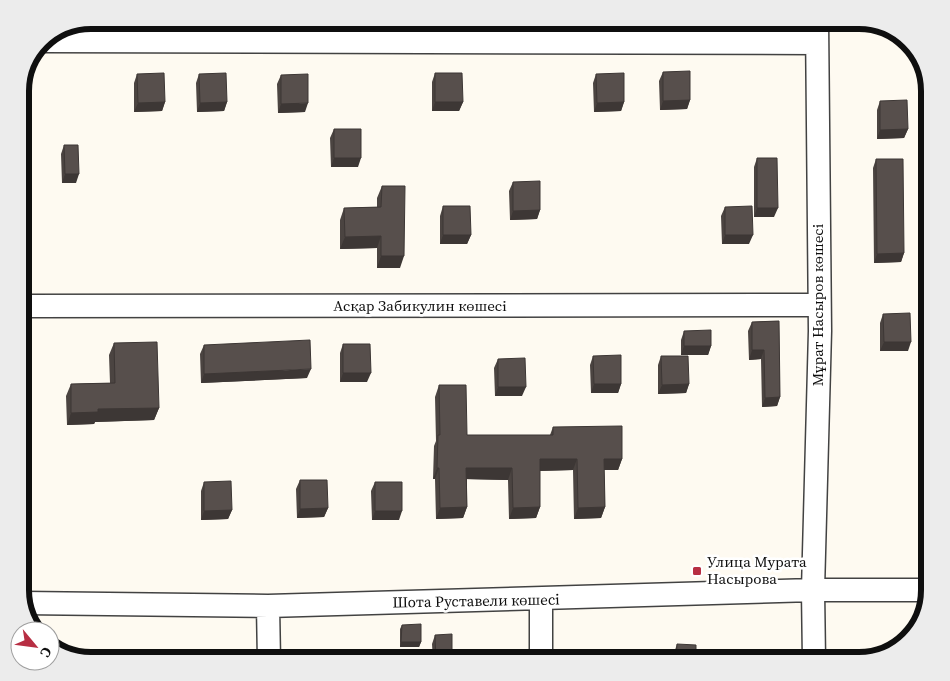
<svg xmlns="http://www.w3.org/2000/svg" width="950" height="681" viewBox="0 0 950 681" font-family="'Source Serif 4',serif">
  <style>
    .lines { fill: none; stroke-linecap: round; stroke-linejoin: round }
    .minor-casing { stroke: #424242; stroke-width: 25 }
    .minor { stroke: #fff; stroke-width: 22 }
    .wall { fill: #4b4441 }
    .shaded-wall { fill: #3d3735 }
    .building { fill: #574f4c; stroke: #3d3735 }
    .poi-dot { fill: #b72e43; stroke: #fff; stroke-width: 2 }
    .labels { text-anchor: middle; stroke-width: 5; stroke-linejoin: round; paint-order: stroke }
    .street-label { font-size: 15px; fill: #0f0f0f; stroke: #fff }
    .poi-label { font-size: 15px; fill: #0f0f0f; stroke: #fff; text-anchor: start }
    .rim { fill: none; stroke: #0f0f0f; stroke-width: 6 }
  </style>
  <rect width="100%" height="100%" fill="#fefaf1"/>
  <g class="lines">
    <g class="minor-casing">
      <path id="minor" d="M42,41L817,43
        M20,306L819,305
        M23,603L268,606L813,590H930
        M268,606L269,661
        M541,661V600
        M814,661L813,590L820,331L817,20"/>
    </g>
    <use href="#minor" class="minor"/>
  </g>
  <path class="wall" d="M663,72L690,100L687,109L660,110L659,81Z
    M435,73L463,102L459,111H432V82Z
    M137,74L165,102L162,111L134,112V83Z
    M199,74L227,102L224,111L197,112L196,83Z
    M596,74L624,102L621,111L594,112L593,83Z
    M281,75L305,112L278,113L277,84Z
    M880,101L908,129L904,138L877,139V110Z
    M334,129L358,167H331L330,138Z
    M64,145L76,183H62L61,154Z
    M757,158L774,217H754V167Z
    M876,159L904,253L901,262L874,263L873,168Z
    M513,182L540,210L537,219L510,220L509,191Z
    M382,186L400,268H377V248L340,249V220L344,208L377,207V198Z
    M443,206L471,235L467,244H440V216Z
    M725,207L749,244H722L721,216Z
    M883,314L908,351H880V323Z
    M779,321L780,397L777,406L762,407L761,359L749,360L748,331L752,322Z
    M684,331L711,346L708,355H681V340Z
    M114,343L159,408L154,420L95,422L94,424L67,425L66,396L71,384L110,383L109,355Z
    M343,344L367,382H340V353Z
    M204,345L307,378L201,383L200,354Z
    M593,356L621,384L618,393H591L590,365Z
    M661,356L689,384L686,393L658,394V365Z
    M498,359L522,396H495L494,368Z
    M439,385L467,435H550L553,427L622,459L618,470H604L605,507L601,518L574,519L573,470L540,471V507L536,518L509,519L508,480L467,479V507L463,518L436,519L435,479H433L434,446L436,441L435,397Z
    M300,480L328,508L324,517L297,518L296,489Z
    M204,482L232,510L228,519L201,520V491Z
    M375,482L399,520H372L371,491Z
    M402,625L421,642L419,647H400V629Z
    M435,635L452,661H433L432,644Z
    M677,644L696,661H673L674,653Z"/>
  <path class="shaded-wall" d="M690,100L687,109L660,110L663,101Z
    M165,102L162,111L134,112L138,103Z
    M227,102L224,111L197,112L200,103Z
    M435,102H463L459,111H432Z
    M624,102L621,111L594,112L597,103Z
    M308,103L305,112L278,113L281,104Z
    M908,129L904,138L877,139L880,130Z
    M334,158H361L358,167H331Z
    M65,174H79L76,183H62Z
    M757,208H778L774,217H754Z
    M540,210L537,219L510,220L513,211Z
    M443,235H471L467,244H440Z
    M725,235H753L749,244H722Z
    M381,236L377,248L340,249L345,237Z
    M904,253L901,262L874,263L877,254Z
    M381,256H404L400,268H377Z
    M884,342H911L908,351H880Z
    M684,346H711L708,355H681Z
    M752,350H764L761,359L749,360Z
    M311,369L307,378L201,383L204,374Z
    M343,373H371L367,382H340Z
    M594,384H621L618,393H591Z
    M689,384L686,393L658,394L662,385Z
    M498,387H526L522,396H495Z
    M780,397L777,406L762,407L765,398Z
    M159,408L154,420L95,422L94,424L67,425L71,413L98,409Z
    M540,459H577L573,470L536,471Z
    M604,459H622L618,470H600Z
    M437,468H439L435,479H433Z
    M466,468H512L508,480L462,479Z
    M467,507L463,518L436,519L440,508Z
    M540,507L536,518L509,519L513,508Z
    M605,507L601,518L574,519L578,508Z
    M328,508L324,517L297,518L300,509Z
    M232,510L228,519L201,520L204,511Z
    M375,511H402L399,520H372Z
    M401,642H421L419,647H400Z"/>
  <path class="building" d="M690,71V100L663,101V72Z
    M164,73L165,102L138,103L137,74Z
    M226,73L227,102L200,103L199,74Z
    M435,73H462L463,102H435Z
    M624,73V102L597,103L596,74Z
    M308,74V103L281,104V75Z
    M907,100L908,129L880,130V101Z
    M334,129H361V158H334Z
    M64,145H78L79,174H65Z
    M757,158H777L778,208H757Z
    M876,159H903L904,253L877,254Z
    M540,181V210L513,211V182Z
    M382,186H405L404,256H381V236L345,237L344,208L381,207Z
    M443,206H470L471,235H443Z
    M752,206L753,235H725V207Z
    M910,313L911,342H884L883,314Z
    M779,321L780,397L765,398L764,350H752V322Z
    M711,330V346H684V331Z
    M310,340L311,369L204,374V345Z
    M157,342L159,408L98,409V412L71,413V384L115,383L114,343Z
    M343,344H370L371,373H343Z
    M621,355V384H594L593,356Z
    M661,356H688L689,384L662,385Z
    M525,358L526,387H498V359Z
    M439,385H466L467,435H553V427L622,426V459H604L605,507L578,508L577,459H540V507L513,508L512,468H466L467,507L440,508L439,468H437L438,435H440Z
    M300,480H327L328,508L300,509Z
    M231,481L232,510L204,511V482Z
    M375,482H402V511H375Z
    M421,624V642H401L402,625Z
    M452,634V661H436L435,635Z
    M677,644L696,645V661H676Z"/>
  <rect class="poi-dot" x="692" y="566" width="10" height="10" rx="2.5"/>
  <g class="labels">
    <g class="street-label">
      <text transform="translate(818 305) rotate(-90)" y="5">Мұрат Насыров көшесі</text>
      <text x="420" y="311">Асқар Забикулин көшесі</text>
      <text transform="translate(476 601) rotate(-1)" y="5">Шота Руставели көшесі</text>
    </g>
    <g class="poi-label">
      <text x="707" y="567">Улица Мурата<tspan x="707" dy="17">Насырова</tspan></text>
    </g>
  </g>
  <path d="M0 0H950V681H0ZM91 29H859A62 62 0 0 1 921 91V590A62 62 0 0 1 859 652H91A62 62 0 0 1 29 590V91A62 62 0 0 1 91 29Z" fill="#ececec" fill-rule="evenodd"/>
  <path class="rim" d="M91 29H859A62 62 0 0 1 921 91V590A62 62 0 0 1 859 652H91A62 62 0 0 1 29 590V91A62 62 0 0 1 91 29Z"/>
  <g transform="translate(35 646) rotate(119)"><circle r="24" fill="#ffffff" stroke="#9f9f9f"/>
  <path d="M0-4L9 19L0 12L-9 19Z" fill="#b72e43"/>
  <text y="-8" font-size="14" font-weight="bold" text-anchor="middle" fill="#0f0f0f">С</text>
  </g>
</svg>
